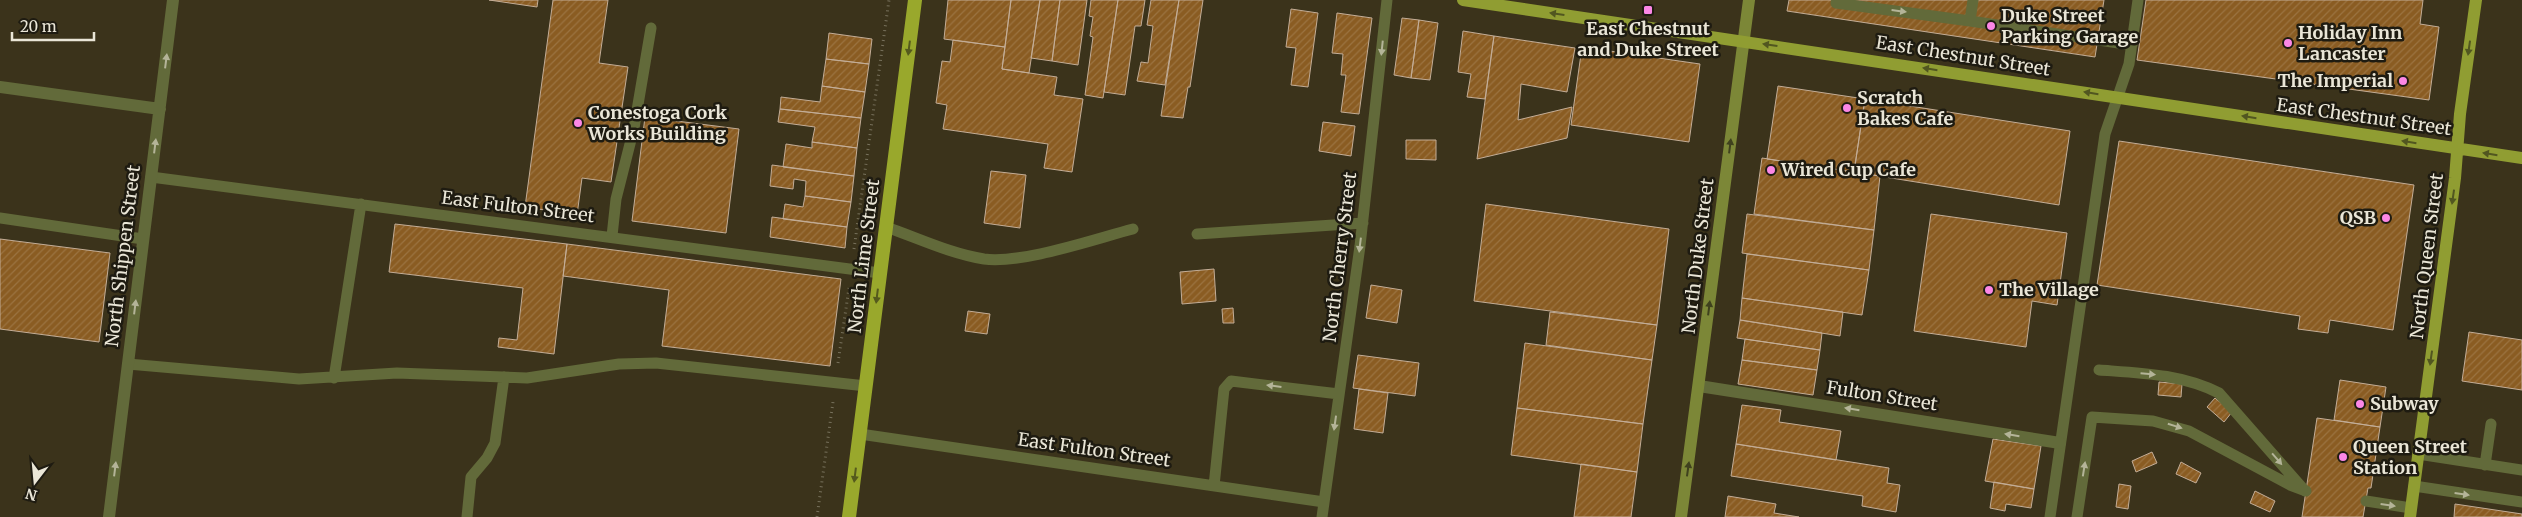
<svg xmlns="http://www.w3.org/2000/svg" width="2522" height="517" viewBox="0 0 2522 517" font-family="Merriweather,serif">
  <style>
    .building { fill: url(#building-hatch); stroke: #c3ad97 }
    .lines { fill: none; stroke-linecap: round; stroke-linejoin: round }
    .path { stroke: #77715c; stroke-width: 3; stroke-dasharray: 1 4; stroke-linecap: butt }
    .service { stroke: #626a3a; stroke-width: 11 }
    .minor { stroke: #626a3a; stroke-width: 12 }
    .secondary { stroke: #7c8737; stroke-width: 12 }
    .primary { stroke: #909d32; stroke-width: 12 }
    .trunk { stroke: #99a82c; stroke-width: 14 }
    .oneway { fill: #b4b498 }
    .oneway2 { fill: #515620 }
    .oneway3 { fill: #555a1d }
    .oneway4 { fill: #3f411e }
    .poi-dot { fill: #fb87e5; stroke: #1e1b11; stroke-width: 2 }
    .labels { text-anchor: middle; stroke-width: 5; stroke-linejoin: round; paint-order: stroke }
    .poi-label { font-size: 18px; font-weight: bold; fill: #eae6d7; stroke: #1e1b11; text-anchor: start }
    .street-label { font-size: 18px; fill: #eae6d7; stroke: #1e1b11 }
  </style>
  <defs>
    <pattern id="building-hatch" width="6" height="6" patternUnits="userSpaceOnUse" patternTransform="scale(1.25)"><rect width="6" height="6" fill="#8a5c22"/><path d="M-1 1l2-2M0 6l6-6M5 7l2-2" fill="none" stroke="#9b7341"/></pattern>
  </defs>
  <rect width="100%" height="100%" fill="#3b331b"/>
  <path class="building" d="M489,0H538L537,7Z
    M553,0H608L599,63L628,67L611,182L582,178L577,215L525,207Z
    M948,0H1011L1005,47L944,39Z
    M1011,0H1040L1029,73L1002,69Z
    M1040,0H1060L1052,61L1031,58Z
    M1060,0H1087L1078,65L1052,61Z
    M1091,0H1118L1103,98L1085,95L1093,37L1090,36L1093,17L1089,16Z
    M1118,0H1145L1141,26H1135L1125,95L1104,92Z
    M1151,0H1179L1165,85L1137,81L1141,62L1148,63L1153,26L1147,25Z
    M1179,0H1203L1190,87H1188L1183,118L1161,116Z
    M1789,0H2104L2095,57L1787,11Z
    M2146,0H2423L2420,24L2439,27L2429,100L2137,60Z
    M1291,9L1318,13L1308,87L1291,85L1296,48L1286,47Z
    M1337,13L1372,18L1359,114L1341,112L1346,75H1341L1343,54L1332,53Z
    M1402,18L1419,20L1411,78L1394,75Z
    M1419,20L1438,23L1430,80L1411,78Z
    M1463,31L1494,36L1485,99L1467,97L1471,74L1458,72Z
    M829,33L872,39L869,64L826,59Z
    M1494,36L1575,48L1567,92L1521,84L1518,120L1572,107L1567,138L1477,159Z
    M953,40L1005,47L1002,69L1057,77L1054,95L1083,99L1072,172L1044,168L1048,144L943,129L947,105L936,103L942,61L950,62Z
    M1582,47L1700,64L1689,142L1571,125Z
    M826,59L869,64L865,92L822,86Z
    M822,86L865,92L861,118L780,109L781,97L820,102Z
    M1778,86L1865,99L1854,172L1767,159Z
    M1865,99L2070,131L2059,205L1854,172Z
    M780,109L861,118L857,148L812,142L815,127L778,122Z
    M645,117L739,129L726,233L632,221Z
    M1323,122L1355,126L1351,156L1319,151Z
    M1406,140H1436V160L1406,159Z
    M2119,141L2414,185L2393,330L2330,320L2328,333L2298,329L2300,316L2097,285Z
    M812,142L857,148L854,176L783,167L786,144L812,148Z
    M1762,158L1880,176L1874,230L1754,214Z
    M772,165L854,176L851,202L805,196L806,181L794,179L793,189L770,186Z
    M991,171L1026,175L1020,228L984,223Z
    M805,196L851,202L847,227L783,219L785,204L803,207Z
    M1486,204L1669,229L1657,325L1474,301Z
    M1747,214L1874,230L1869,270L1742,253Z
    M1931,214L2067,233L2057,305L2032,301L2026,347L1914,331Z
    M772,217L847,227L845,248L770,237Z
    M395,224L567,244L554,354L498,347L499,338L517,340L523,288L389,272Z
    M0,239L110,253L99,342L0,329Z
    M567,244L841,279L830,366L662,346L669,290L563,276Z
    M1747,254L1869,270L1862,315L1742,298Z
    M1214,269L1216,301L1182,304L1180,272Z
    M1371,285L1402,290L1397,323L1366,318Z
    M1742,298L1843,312L1840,336L1740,320Z
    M1233,308L1234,323H1223L1222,309Z
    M968,311L990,314L987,334L965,331Z
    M1550,312L1657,325L1652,360L1546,345Z
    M1740,320L1822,333L1820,350L1737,338Z
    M2469,332L2522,340V390L2462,381Z
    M1745,339L1820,350L1817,370L1742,360Z
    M1525,343L1652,360L1643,424L1517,408Z
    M1358,355L1419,363L1415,396L1353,388Z
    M1742,360L1817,370L1813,395L1738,384Z
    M2340,380L2386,387L2380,427L2334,420Z
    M2159,382L2182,384L2181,397L2158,395Z
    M1359,389L1388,393L1383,433L1354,429Z
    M2215,398L2232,412L2224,422L2207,407Z
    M1742,405L1781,410L1779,422L1841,431L1836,460L1736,444Z
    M1517,408L1643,424L1637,472L1511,455Z
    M2317,418L2380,427L2371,488H2368L2363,517H2302Z
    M1993,439L2041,446L2034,489L1985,481Z
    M1736,444L1889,468L1887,483L1900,485L1896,512L1862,506L1863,496L1731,476Z
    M2152,452L2157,463L2136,472L2132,461Z
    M2181,462L2201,473L2196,483L2176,474Z
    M1581,464L1637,472L1631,517H1574Z
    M1994,482L2034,489L2031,508L2006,504L2005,511L1990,508Z
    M2119,484L2131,486L2128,509L2116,507Z
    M2255,491L2275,501L2270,512L2250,503Z
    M1728,496L1776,504L1774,513L1799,517H1725Z
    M2455,504L2522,514V517H2454Z"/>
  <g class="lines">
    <path class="path" d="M854,249L889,0
      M838,363L849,288
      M817,517L833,402"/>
    <path class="service" d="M1837,0L1836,3L1970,21
      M1973,0L1970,21L2132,45
      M151,177L880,273
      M0,218L143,239
      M886,227C918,238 951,254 984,259C1023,264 1094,239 1133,229
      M1197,234L1363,223
      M612,236L616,199L634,128L651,28
      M128,364L299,379L397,373L527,378L619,364L656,363L866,386
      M2099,370C2140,373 2182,374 2219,393L2305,491
      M334,378L361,204
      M860,434L1324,502
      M2418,454L2522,470
      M2485,465L2491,424
      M1214,486L1224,389L1231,381L1339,394
      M2414,486L2522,502
      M2366,501L2411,508
      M467,517L471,477L487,458L495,443L504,377
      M1322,517L1360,246L1387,0
      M2050,517L2105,134L2129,64L2138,0
      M2077,517L2092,417L2153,421L2189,431L2290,485L2306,491"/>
    <path class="minor" d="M0,87L160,109
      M1699,386L2060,443
      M109,517L173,0"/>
    <path class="secondary" d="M1681,517L1749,0"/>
    <path class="primary" d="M1463,0L2522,158
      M2410,517L2455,178L2460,114L2476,0"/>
    <path class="trunk" d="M849,517L915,0"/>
  </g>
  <defs><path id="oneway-solid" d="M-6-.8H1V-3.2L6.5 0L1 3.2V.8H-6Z" transform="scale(1.25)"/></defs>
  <g class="oneway">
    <use href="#oneway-solid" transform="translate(1899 11) rotate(7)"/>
    <use href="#oneway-solid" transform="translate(1382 48) rotate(96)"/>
    <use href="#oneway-solid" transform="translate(166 61) rotate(-83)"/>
    <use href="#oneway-solid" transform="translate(155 146) rotate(-83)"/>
    <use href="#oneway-solid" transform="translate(1360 245) rotate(97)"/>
    <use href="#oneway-solid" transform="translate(135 307) rotate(-83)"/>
    <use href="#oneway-solid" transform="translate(2148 374) rotate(5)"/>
    <use href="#oneway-solid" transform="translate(1274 386) rotate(-173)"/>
    <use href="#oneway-solid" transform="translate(1852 409) rotate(-171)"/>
    <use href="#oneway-solid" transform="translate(1335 423) rotate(98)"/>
    <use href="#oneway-solid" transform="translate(2175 426) rotate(17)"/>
    <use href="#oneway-solid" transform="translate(2012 435) rotate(-171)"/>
    <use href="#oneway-solid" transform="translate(2277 459) rotate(49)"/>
    <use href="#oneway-solid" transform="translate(115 469) rotate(-83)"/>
    <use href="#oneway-solid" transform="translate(2084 469) rotate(-81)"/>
    <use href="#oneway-solid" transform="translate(2462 494) rotate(8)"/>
    <use href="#oneway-solid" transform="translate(2388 505) rotate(8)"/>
  </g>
  <g class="oneway2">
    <use href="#oneway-solid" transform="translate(1557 14) rotate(-172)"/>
    <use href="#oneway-solid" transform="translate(1770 45) rotate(-172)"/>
    <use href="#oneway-solid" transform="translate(2469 48) rotate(98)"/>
    <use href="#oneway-solid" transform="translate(1930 69) rotate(-171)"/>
    <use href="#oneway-solid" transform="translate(2091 93) rotate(-171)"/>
    <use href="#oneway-solid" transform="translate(2249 117) rotate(-171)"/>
    <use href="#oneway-solid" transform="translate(2409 142) rotate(-171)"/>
    <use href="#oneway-solid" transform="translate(2490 154) rotate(-171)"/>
    <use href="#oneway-solid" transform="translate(2453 197) rotate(98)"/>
    <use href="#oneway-solid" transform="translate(2431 358) rotate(98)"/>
  </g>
  <g class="oneway3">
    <use href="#oneway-solid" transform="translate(909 48) rotate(97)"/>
    <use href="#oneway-solid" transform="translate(877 296) rotate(97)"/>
    <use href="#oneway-solid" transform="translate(855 475) rotate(97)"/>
  </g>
  <g class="oneway4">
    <use href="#oneway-solid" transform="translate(1730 146) rotate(-83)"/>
    <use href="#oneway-solid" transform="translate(1709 308) rotate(-83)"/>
    <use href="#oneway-solid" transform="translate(1688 469) rotate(-82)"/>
  </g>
  <g class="poi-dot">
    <rect x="1643" y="5" width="10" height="10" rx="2.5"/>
    <circle cx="1991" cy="26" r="5"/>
    <circle cx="2288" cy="43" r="5"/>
    <circle cx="2403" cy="81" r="5"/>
    <circle cx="1847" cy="108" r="5"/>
    <circle cx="578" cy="123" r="5"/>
    <circle cx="1771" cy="170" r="5"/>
    <circle cx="2386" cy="218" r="5"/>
    <circle cx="1989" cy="290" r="5"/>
    <circle cx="2360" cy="404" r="5"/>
    <circle cx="2343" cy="457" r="5"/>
  </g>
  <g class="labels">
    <g class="poi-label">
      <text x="2001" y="22">Duke Street<tspan x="2001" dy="21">Parking Garage</tspan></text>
      <text x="1648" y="35" text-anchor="middle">East Chestnut<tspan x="1648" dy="21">and Duke Street</tspan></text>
      <text x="2298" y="39">Holiday Inn<tspan x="2298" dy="21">Lancaster</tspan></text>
      <text x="2393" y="87" text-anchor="end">The Imperial</text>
      <text x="1857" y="104">Scratch<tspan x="1857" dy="21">Bakes Cafe</tspan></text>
      <text x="588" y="119">Conestoga Cork<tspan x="588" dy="21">Works Building</tspan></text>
      <text x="1781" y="176">Wired Cup Cafe</text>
      <text x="2376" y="224" text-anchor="end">QSB</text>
      <text x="1999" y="296">The Village</text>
      <text x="2370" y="410">Subway</text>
      <text x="2353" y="453">Queen Street<tspan x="2353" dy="21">Station</tspan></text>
    </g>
    <g class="street-label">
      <text transform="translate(1963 56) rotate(9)" y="6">East Chestnut Street</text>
      <text transform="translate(2364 117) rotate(8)" y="6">East Chestnut Street</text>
      <text transform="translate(518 207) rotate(7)" y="6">East Fulton Street</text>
      <text transform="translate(123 256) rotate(-83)" y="6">North Shippen Street</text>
      <text transform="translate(864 256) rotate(-83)" y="6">North Lime Street</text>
      <text transform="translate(1698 256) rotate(-83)" y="6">North Duke Street</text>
      <text transform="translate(2427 256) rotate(-83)" y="6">North Queen Street</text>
      <text transform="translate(1340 257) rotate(-83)" y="6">North Cherry Street</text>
      <text transform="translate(1882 396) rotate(9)" y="6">Fulton Street</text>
      <text transform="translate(1094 450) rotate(8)" y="6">East Fulton Street</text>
    </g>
  </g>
  <g transform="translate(35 482) rotate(196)" stroke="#1e1b11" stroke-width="4" paint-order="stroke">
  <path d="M0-4L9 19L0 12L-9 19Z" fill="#eae6d7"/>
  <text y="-8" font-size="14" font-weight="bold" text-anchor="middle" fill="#eae6d7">N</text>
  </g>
  <path d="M12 32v8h82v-8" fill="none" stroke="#eae6d7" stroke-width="2.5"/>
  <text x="20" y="32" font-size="15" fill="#eae6d7" stroke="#1e1b11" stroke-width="4" paint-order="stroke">20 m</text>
</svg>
